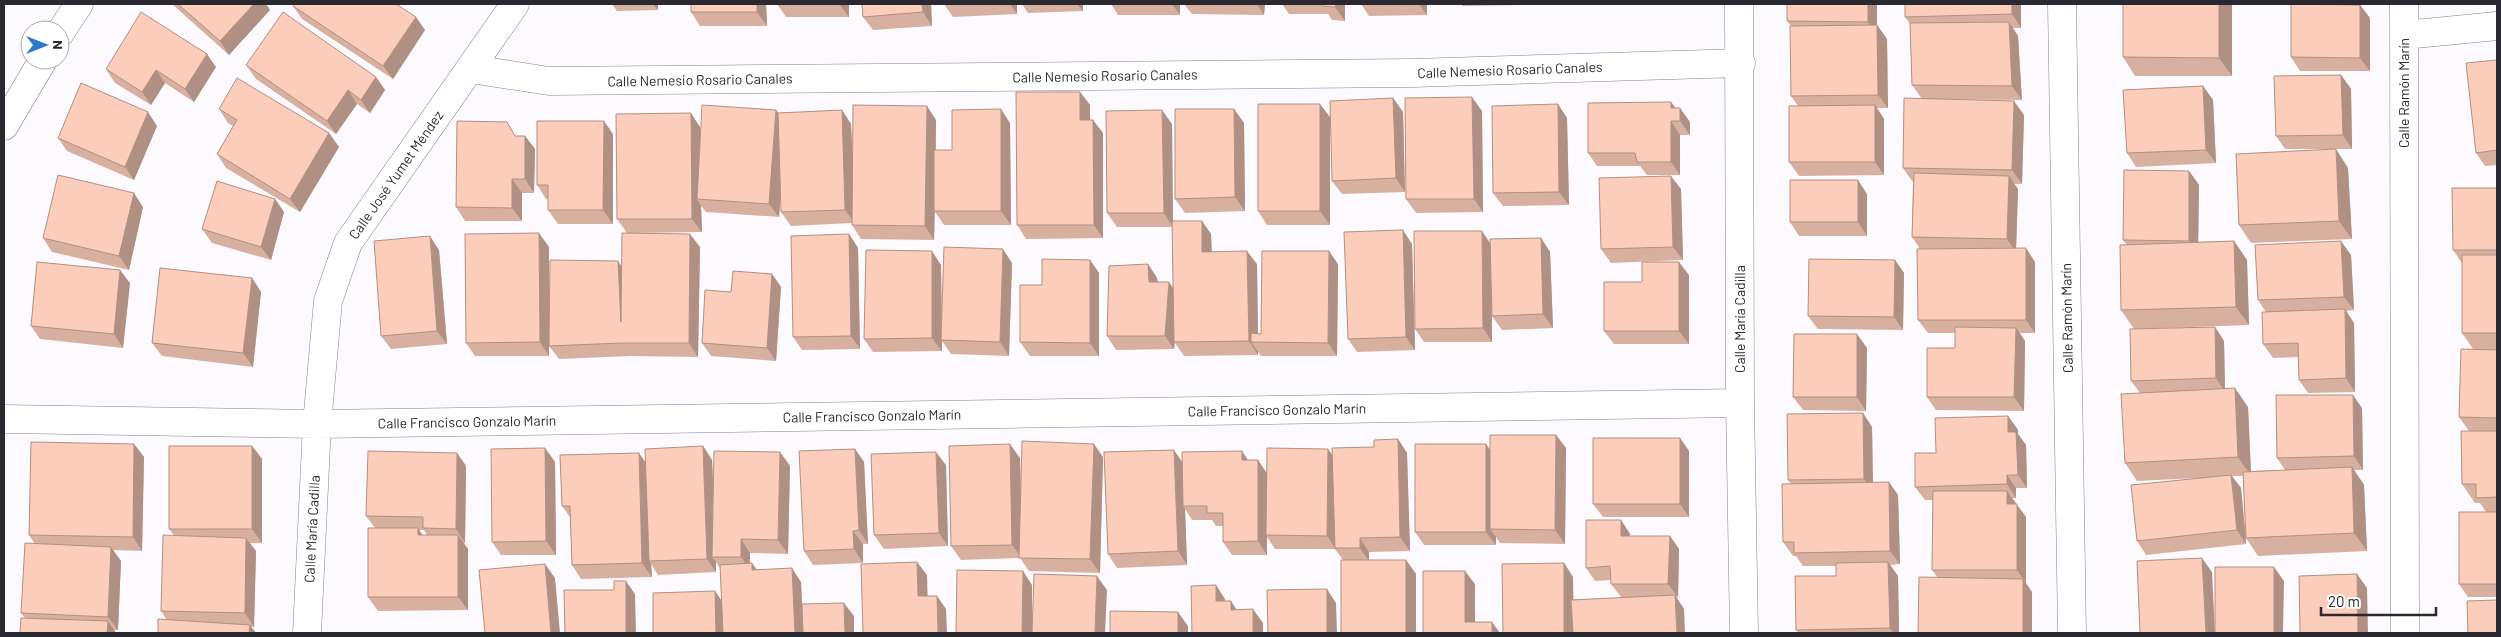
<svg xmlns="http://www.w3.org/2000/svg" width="2501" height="637" viewBox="0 0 2501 637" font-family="Barlow,sans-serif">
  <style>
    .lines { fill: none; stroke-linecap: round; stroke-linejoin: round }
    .street-casing { stroke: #867f92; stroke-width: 29 }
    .street { stroke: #fff; stroke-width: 28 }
    .wall { fill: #d8b0a0; fill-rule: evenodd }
    .shaded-wall { fill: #b09082 }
    .building { fill: #fbcdba; stroke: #b09082 }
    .labels { text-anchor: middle; stroke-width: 4; stroke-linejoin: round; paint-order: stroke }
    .street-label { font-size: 14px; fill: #2b2930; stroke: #fff }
  </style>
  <rect width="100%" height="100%" fill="#fcfafe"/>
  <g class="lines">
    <g class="street-casing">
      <path id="street" d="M1739,4L1740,403L1744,633
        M2062,4L2072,633
        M2404,4L2405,633
        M60,33L79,4
        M2404,35L2497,26
        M471,69L549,81L1413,73L1741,63
        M4,126L43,60
        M4,419L317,424L1740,403
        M307,633L317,424L328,301L348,243L515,4"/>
    </g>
    <use href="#street" class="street"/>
  </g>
  <path class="wall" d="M172,4H266L270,10L229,55Z
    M612,4H658V10L617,11Z
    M691,4H766L767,26H700L691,12Z
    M777,4H849V17H786Z
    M862,4H931L932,26L873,30L863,17Z
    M944,4H1017V14L953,17Z
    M1022,4H1083V11L1028,13Z
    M1111,4H1180V15H1118Z
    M1184,4H1265L1264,15L1192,14Z
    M1282,4H1345V21L1332,20L1328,14H1289Z
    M1361,4H1427V15L1369,16Z
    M1461,4H1524V5L1463,6Z
    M1877,4V25L1887,39L1888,108H1877L1884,119V175L1799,176L1789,162L1798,106L1791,96V26L1787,21Z
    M1905,4H2021V28H2013L2018,36L2022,100L1922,99L1912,85L1910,24L1905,17Z
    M2232,4V76H2135L2123,57Z
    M2360,5L2370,18V71H2300L2291,57Z
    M293,6L425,30L393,79L302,19Z
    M2497,60V165L2485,166L2476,153Z
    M246,65L376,77L385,90L370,113L357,104L336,134L256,79Z
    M216,67L194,102L165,83L151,105L115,83L106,69Z
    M2341,75L2351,89L2352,149H2285L2276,136Z
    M2203,86L2213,100L2216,163L2136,167L2127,153Z
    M1080,92L1090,105V120L1103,133V238L1026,239L1017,225Z
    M1393,98L1403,112L1405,192L1342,194L1332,181Z
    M1671,102L1676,108L1690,122V135H1680V175H1647L1640,166H1597L1588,153Z
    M219,109L329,133L339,147L300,212L226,168L217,154L233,126L228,123Z
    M1234,109L1244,123L1245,211L1185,213L1175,199Z
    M776,110L778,113L842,110L851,124L853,159L936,120V150H952L1010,123L1011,225H944L935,212L934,240L861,239L852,225V223L791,226L781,212V191L779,217L706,212L701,206L702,232L634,233L700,247L698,357L630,356L559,359L549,346L618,261L621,266L627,233L617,219L700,127V135Z
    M1482,111L1483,212L1416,213L1406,199Z
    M2024,115L2022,184H2014L2018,189L2016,248L2035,262V333H2020L2025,341L2024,411L1936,410L1927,397L1955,348V333H1928L1918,320L1920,249L1912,237L1913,182L1912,181L1903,168Z
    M1330,117V225H1267L1258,211Z
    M1567,118L1569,205L1503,206L1493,193Z
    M1172,124L1173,221H1202L1211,234L1212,252L1257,264L1258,333L1261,334L1338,264L1337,356H1261L1258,352V355L1184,356L1175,343L1174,349L1116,350L1107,336L1148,264L1157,278L1158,282H1169L1173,288L1172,227H1117L1107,213Z
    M157,126L134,180L67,151L58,138Z
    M613,134V224H558L548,210V199H546L537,185Z
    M517,136H525L535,149L534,193H522V221H465L456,207Z
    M2348,168L2352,239L2251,243L2239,225Z
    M2189,171L2199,185L2198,242L2234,241L2247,260L2249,325L2134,329L2121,310L2127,245L2123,240Z
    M2497,188V597H2468L2459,584L2486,512L2480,503H2475L2462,484L2481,431H2469L2459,417L2473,349L2462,333V263L2453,250Z
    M1681,189L1683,260L1611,263L1601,249Z
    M1867,194V236H1799L1790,222Z
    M275,199L284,212L271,260L212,243L202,229Z
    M143,207L129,270L52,252L43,238Z
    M1482,231L1490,243L1541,238L1550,252L1553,328L1502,330L1492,316V307V342H1424L1415,329Z
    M849,234L858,248L860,349L802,350L793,337Z
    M1412,244L1415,350L1357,352L1348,339Z
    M549,247V356H475L466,343Z
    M439,250L447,344L391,349L381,336Z
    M2351,255L2354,310L2345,311L2354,323L2355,392L2308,393L2299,380V357L2273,358L2263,344L2266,312L2258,300Z
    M1090,260L1099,273V356H1030L1020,342L1042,285Z
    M1895,260L1904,273L1903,330L1818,329L1808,316Z
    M1012,263L1009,356L951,354L942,341V351L873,352L864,339L941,265L942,327Z
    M772,274L781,287L776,361L711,356L702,343L731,292Z
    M1689,275V344H1614L1604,331Z
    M252,278L261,292L253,367L162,356L152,343Z
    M130,283L123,348L40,339L31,326Z
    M2215,327L2224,341L2225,389L2248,407L2251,471L2285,470L2277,458L2362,408L2363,470H2354L2364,485L2367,551L2258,556L2246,538V544L2146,555L2137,541L2198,478L2137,481L2125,463L2140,393L2131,381ZM2232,476H2243L2246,536L2241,488Z
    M1867,348L1866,411L1803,410L1793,397Z
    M1863,413L1872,427L1873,482L1898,495L1900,564L1890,565L1898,576L1899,633H1798L1796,630L1836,576V566H1803L1796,556H1793L1783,542L1791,484L1788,480Z
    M2008,416L2018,430V434L2026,445L2027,488H2016V498H2012L2026,517V583L2032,592V633L1938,578L1932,570L1933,500H1925L1915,487Z
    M1556,435L1566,448L1565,544L1500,543L1496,537V545H1424L1415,532L1490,450Z
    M1680,438L1689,451V517H1603L1593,504Z
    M1398,439L1407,453L1410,551L1369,552V560H1406L1416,574V633L1343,560L1335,549H1275L1267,537V555H1232L1223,542V526H1216L1212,520H1192L1185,509L1187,565L1117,568L1108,554L1182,462L1242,451L1248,460H1258L1267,473L1328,449L1332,455L1374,447Z
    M134,444L144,457L142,551L113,550L121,561L118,630H114L116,633L25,618L21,613L35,544L29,535Z
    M252,446L262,459V543H250L256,551L254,627H251L256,633L167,620L161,611L174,535L169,529Z
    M703,446L712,460L714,493L780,452L790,466L788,554L750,553V563H752L757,570L801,582L803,617L854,616V633H653L715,591L722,601L720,568L716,562V572L658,575L651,564L652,577L581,579L572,565L570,517L562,506L646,463Z
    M545,448L555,462L556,555H501L492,542Z
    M855,449L864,462L868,544H863V563L813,565L804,551Z
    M457,453L466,466L465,543H463L468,549V610L378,611L368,597L375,528L366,516ZM419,530H424L427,535H422Z
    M1103,457L1100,573L1029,571L1020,558L961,560L951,546L1020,458L1021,503Z
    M946,465L948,546L884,549L874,535Z
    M1621,520L1630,534V536H1670L1679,549L1678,597H1676L1684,609L1503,633L1564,563L1573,577V600L1635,597H1621L1611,584V580L1595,581L1586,568Z"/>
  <path class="shaded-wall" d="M254,4H266L270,10L229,55L220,41Z
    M653,4H658V10Z
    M757,4H766L767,26L757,12Z
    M839,4H849V17Z
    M922,4H931L932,26L923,12Z
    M1010,4H1017V14Z
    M1077,4H1083V11Z
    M1172,4H1180V15Z
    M1257,4H1265L1264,15Z
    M1336,4H1345V21L1335,7Z
    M1419,4H1427V15Z
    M1868,4H1877V25L1887,39L1888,108L1878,95L1877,35L1868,22Z
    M2012,4H2021V28L2012,14Z
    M2219,4H2232V76L2219,58Z
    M2360,5L2370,18V71L2360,58Z
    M416,17L425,30L393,79L383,66Z
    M2009,22L2018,36L2022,100L2012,86Z
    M207,54L216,67L194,102L185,89Z
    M156,70L165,83L151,105L142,92Z
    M2341,75L2351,89L2352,149L2343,135Z
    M376,77L385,90L370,113L361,100Z
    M2203,86L2213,100L2216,163L2206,150Z
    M348,90L357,104L336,134L327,121Z
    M1080,92L1090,105V133L1080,120Z
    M1472,97L1482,111L1483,212L1474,199Z
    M1393,98L1403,112L1405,192L1396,178Z
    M2014,101L2024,115L2022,184L2012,170Z
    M1671,102L1680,115V108L1690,122V135L1671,108Z
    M1320,104L1330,117V225L1320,211Z
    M1558,104L1567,118L1569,205L1559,192Z
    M1875,105L1884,119V175L1875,162Z
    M927,106L936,120L934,240L925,226Z
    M1001,109L1010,123L1011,225L1001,211Z
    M1234,109L1244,123L1245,211L1235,197Z
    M776,110L785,123L779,217L769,204Z
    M842,110L851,124L855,223L845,210Z
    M1162,110L1172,124L1173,227L1164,213Z
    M148,112L157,126L134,180L125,167Z
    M691,113L700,127L701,199H697L701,206L702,232L692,219Z
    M1093,120L1103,133V238L1094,225Z
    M604,121L613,134V224L603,210Z
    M1671,121L1680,135V175L1671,162Z
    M329,133L339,147L300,212L290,199Z
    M525,136L535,149L534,193L525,179Z
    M2336,149L2348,168L2352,239L2339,221Z
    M2189,171L2199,185L2198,255L2189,241Z
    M1671,176L1681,189L1683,260L1673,247Z
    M2009,176L2018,189L2016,253L2007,239Z
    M512,179L522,193V221L512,208Z
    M1858,180L1867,194V236L1858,222Z
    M134,193L143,207L129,270L119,256Z
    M275,199L284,212L271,260L261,247Z
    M1202,221L1211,234L1212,266L1202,252Z
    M1403,230L1412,244L1415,350L1406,337Z
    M1482,231L1491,245L1492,342L1483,328Z
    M539,233L549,247V356L540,342Z
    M690,234L700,247L698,357L689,343Z
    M849,234L858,248L860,349L851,336Z
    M430,236L439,250L447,344L437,331Z
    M1541,238L1550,252L1553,328L1543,314Z
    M2234,241L2247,260L2249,325L2236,307Z
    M2341,241L2351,255L2354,310L2344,297Z
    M2026,248L2035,262V333L2026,320Z
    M1003,249L1012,263L1009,356L1000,342Z
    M932,251L941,265L942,351L932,338Z
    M1247,251L1257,264L1258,342H1251L1258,352V355L1249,341Z
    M1329,251L1338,264L1337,356L1328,343Z
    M1090,260L1099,273V356L1090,343Z
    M1895,260L1904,273L1903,330L1894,317Z
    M618,261L627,275L621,322Z
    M1679,262L1689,275V344L1679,331Z
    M1148,264L1157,278L1159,295L1149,282Z
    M120,270L130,283L123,348L114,334Z
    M772,274L781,287L776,361L767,348Z
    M252,278L261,292L253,367L243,353Z
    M1169,282L1178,295L1174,349L1165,336Z
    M2345,309L2354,323L2355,392L2346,378Z
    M2215,327L2224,341L2225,392L2216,378Z
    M2016,328L2025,341L2024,411L2014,397Z
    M1857,334L1867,348L1866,411L1857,397Z
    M2235,388L2248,407L2251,476L2238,457Z
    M2353,395L2362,408L2363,470L2354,456Z
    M1863,413L1872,427L1873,492L1864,479Z
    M2008,416L2018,430V434L2026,445L2027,488L2018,475L2008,432Z
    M1556,435L1566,448L1565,544L1555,530Z
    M1680,438L1689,451V517L1680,504Z
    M1398,439L1407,453L1410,551L1400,537Z
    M134,444L144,457L142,551L133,537Z
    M1010,444L1020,458L1022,558L1012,545Z
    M1094,444L1103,457L1100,573L1090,559Z
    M1486,444L1496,458L1490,529L1496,537V545L1486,532Z
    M252,446L262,459V543L252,529Z
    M703,446L712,460L716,557H712L716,562V572L707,559Z
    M545,448L555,462L556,555L546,541Z
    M855,449L864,462L868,544L859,530Z
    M1328,449L1337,462L1336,549L1327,536Z
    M1174,450L1183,463V506L1185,509L1187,565L1178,551Z
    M1242,451L1251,465L1242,460Z
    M780,452L790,466L788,554L778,540Z
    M936,452L946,465L948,546L939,533Z
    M457,453L466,466L465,543L456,529Z
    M639,453L648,466L649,561L651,564L652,577L642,563Z
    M1258,460L1267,474L1266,535L1267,537V555L1258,541Z
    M2352,467L2364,485L2367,551L2354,533Z
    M2007,475L2016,488V498L2007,484Z
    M2231,475L2241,488L2246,544L2237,530Z
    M1889,482L1898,495L1900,564L1890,551Z
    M2007,491L2026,517V583L2017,570L2007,504Z
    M1621,520L1630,534L1631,550L1621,536Z
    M418,528L427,542L418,535Z
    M853,531L863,544V563L854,549Z
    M458,535L468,549V610L458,597Z
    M1670,536L1679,549L1678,597L1668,584Z
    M246,538L256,551L254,627L245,613Z
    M1360,538L1369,552V561L1360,548Z
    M741,539L750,553V570L741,557Z
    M111,547L121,561L118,630L108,617Z
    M2202,558L2212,572L2215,633H2206Z
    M1406,560L1416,574V633H1406Z
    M917,562L927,575L928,610L918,596Z
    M1888,562L1898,576L1899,633H1893L1890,628Z
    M752,563L761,577L752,570Z
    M1564,563L1573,577L1574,633H1564Z
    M545,564L555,578L560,633H551Z
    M2274,567L2284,581L2283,633H2274Z
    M792,568L801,582L803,633H795Z
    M1023,571L1032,585V633H1022Z
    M1465,571L1475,584V633L1465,622Z
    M2357,574L2367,588L2368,633H2358Z
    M1097,576L1107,590L1105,633H1095Z
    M2023,579L2032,592V633H2023Z
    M626,581L635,594L636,633H626Z
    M1216,585L1225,599V615L1216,601Z
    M1327,589L1336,603L1337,633H1327Z
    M715,591L724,605L725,633H716Z
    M1675,595L1684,609L1685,633H1677Z
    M937,596L946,609L947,633H938Z
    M1231,601L1240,615L1231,610Z
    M844,603L854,616V633H845Z
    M1253,609L1263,623V633H1253Z
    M1178,612L1188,626V633H1178Z
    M108,621L116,633H107Z
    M1492,622L1500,633H1492Z
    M250,625L256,633H249Z"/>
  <path class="building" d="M178,4H254L220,41Z
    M294,4H396L416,17L383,66L293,6Z
    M691,4H757V12H691Z
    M862,4H922L923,12L863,17Z
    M1322,4H1336L1335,7L1322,6Z
    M1787,4H1868V22L1787,21Z
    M1905,4H2012V14L1905,17Z
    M2123,4H2219V58L2123,57Z
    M2291,4L2360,5V58L2291,57Z
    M141,12L207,54L185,89L156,70L142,92L106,69Z
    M283,12L376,77L361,100L348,90L327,121L246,65Z
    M2009,22L2012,86L1912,85L1910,23Z
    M1877,25L1878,95L1791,96L1790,26Z
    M2497,60V150L2476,153L2466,63Z
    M2341,75L2343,135L2276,136L2274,76Z
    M237,78L329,133L290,199L217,154L237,120L219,109Z
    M81,83L148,112L125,167L58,138Z
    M2203,86L2206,150L2127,153L2123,90Z
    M1016,92H1080V120H1093L1094,225H1017Z
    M1472,97L1474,199H1406L1405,98Z
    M1393,98L1396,178L1332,181L1330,101Z
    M1904,98L2014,101L2012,170L1903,168Z
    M1671,102V108H1680V121H1671V162H1637L1635,153H1588V103Z
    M1258,104H1320V211H1258Z
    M1558,104L1559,192L1493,193L1492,106Z
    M702,105L776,110L769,204L697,199Z
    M853,105L927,106L925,226L852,225Z
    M1875,105V162H1789V106Z
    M1001,109V211H934V150H952V110Z
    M1175,109H1234L1235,197L1175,199Z
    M842,110L845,210L781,212L778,113Z
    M1162,110L1164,213H1107L1106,111Z
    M691,113L692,219H617L616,114Z
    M457,121L507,122L515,136H525V179H512V208L456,207Z
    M537,121H604L603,210H548V185H537Z
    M2336,149L2339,221L2239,225L2236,154Z
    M2124,170L2189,171V241L2123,240Z
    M1914,173L2009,176L2007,239L1912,237Z
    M58,175L134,193L119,256L43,238Z
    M1671,176L1673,247L1601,249L1599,178Z
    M1790,180H1858V222H1790Z
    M217,181L275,199L261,247L202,229Z
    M2452,188H2497V250H2453Z
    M1172,221H1202V252L1247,251L1249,341L1174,342Z
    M1403,230L1406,337L1348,339L1344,232Z
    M1414,231H1482L1483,328L1415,329Z
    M539,233L540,342L466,343L465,234Z
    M622,233L690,234L689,343H621L549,346L550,260L618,261L621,322Z
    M849,234L851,336L793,337L791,236Z
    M430,236L437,331L381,336L374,241Z
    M1541,238L1543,314L1492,316L1490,239Z
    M2234,241L2236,307L2121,310L2120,245Z
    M2341,241L2344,297L2258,300L2255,245Z
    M944,247L1003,249L1000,342L941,340Z
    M2026,248V320H1918L1917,249Z
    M866,250L932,251V338L864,339Z
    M1262,251H1329L1328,343L1251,342V333L1261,334Z
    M2462,255H2497V333H2462Z
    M1042,259L1090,260V343L1020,342V285H1042Z
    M1809,259L1895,260L1894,317L1808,316Z
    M37,262L120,270L114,334L31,326Z
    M1642,262H1679V331H1604V282H1642Z
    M1148,264L1149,282H1169L1165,336H1107L1109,266Z
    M160,268L252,278L243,353L152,343Z
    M733,271L772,274L767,348L702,343L705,290L731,292Z
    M2345,309L2346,378L2299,380L2298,343L2263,344L2262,312Z
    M1955,327L2016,328L2014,397H1927V348H1955Z
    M2215,327L2216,378L2131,381L2130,329Z
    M1794,334H1857V397H1793Z
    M2461,349L2497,350V418L2459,417Z
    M2235,388L2238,457L2125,463L2121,394Z
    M2276,395H2353L2354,456L2277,458Z
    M1863,413L1864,479L1788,480L1787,414Z
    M2008,416V432H2016L2018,475H2007V484L1915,487V453H1936L1935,418Z
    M2461,431H2497V497L2476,498V484H2462Z
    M1490,435H1556L1555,530L1490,529Z
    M1593,438H1680V504H1593Z
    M1398,439L1400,537L1360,538V548H1335L1332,448L1374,447V440Z
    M1022,441L1094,444L1090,559L1019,558Z
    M31,442L134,444L133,537L29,535Z
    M1010,444L1012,545L951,546L949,446Z
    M1415,444H1486V532H1415Z
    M169,446H252V529H169Z
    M703,446L707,559L649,561L645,449Z
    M545,448L546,541L492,542L491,449Z
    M1267,448L1328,449L1327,536L1266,535Z
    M855,449L859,530L853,531L854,549L804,551L799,451Z
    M1174,450L1178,551L1108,554L1104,452Z
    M368,451L457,453L456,529L423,528V517L366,516Z
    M714,451L780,452L778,540L741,539V557H712Z
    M1242,451V460H1258V541L1223,542V513H1207V506H1183L1182,452Z
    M936,452L939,533L874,535L871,454Z
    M639,453L642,563L572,565L570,506H562L560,455Z
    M2352,467L2354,533L2246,538L2243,472Z
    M2231,475L2237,530L2137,541L2131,485Z
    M1889,482L1890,551L1794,553V542H1783L1782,484Z
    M1933,491H2007V504H2017V570H1932Z
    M2459,512H2497V584H2459Z
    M1586,520H1621V536H1670L1668,584H1611L1610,566L1586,568Z
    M368,528H418V535H458V597H368Z
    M163,535L246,538L245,613L161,611Z
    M25,543L111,547L108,617L21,613Z
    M2202,558L2206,633H2140L2137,561Z
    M1341,560H1406V633H1341Z
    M917,562L918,596H937L938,633H863L861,564Z
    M1888,562L1890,628L1796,630L1795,576H1836V563Z
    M752,563V570L792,568L795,633H723L720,565Z
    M1564,563V633H1503L1502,564Z
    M545,564L551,633H485L479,570Z
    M2215,567H2274V633H2215Z
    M957,570L1023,571L1022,633H956Z
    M1423,571H1465V622H1492V633H1423Z
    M1034,574L1097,576L1095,633H1032Z
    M2357,574L2358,633H2300L2299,576Z
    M1919,577L2023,579V633H1918Z
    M614,581H626V633H565L564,590H614Z
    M1216,585V601H1231V610L1253,609V633H1192L1191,586Z
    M1327,589V633H1268L1267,590Z
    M715,591L716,633H653V593Z
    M1675,595L1677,633H1573L1571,600Z
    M2497,600V633H2468L2467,601Z
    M844,603L845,633H803L802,604Z
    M1110,611L1178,612V633H1110Z
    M21,618L108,621L107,633H20Z
    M158,619L250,625L249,633H158Z"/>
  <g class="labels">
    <g class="street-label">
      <text transform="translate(1510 70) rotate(-2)" y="5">Calle Nemesio Rosario Canales</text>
      <text transform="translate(1105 76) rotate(-1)" y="5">Calle Nemesio Rosario Canales</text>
      <text transform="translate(700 80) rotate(-1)" y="5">Calle Nemesio Rosario Canales</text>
      <text transform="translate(2404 93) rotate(-90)" y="5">Calle Ramón Marín</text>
      <text transform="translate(396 175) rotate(-55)" y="5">Calle José Yumet Méndez</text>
      <text transform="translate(2067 318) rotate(-91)" y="5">Calle Ramón Marín</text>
      <text transform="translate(1740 319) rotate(-90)" y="5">Calle María Cadilla</text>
      <text transform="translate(1277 410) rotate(-1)" y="5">Calle Francisco Gonzalo Marín</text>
      <text transform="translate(872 416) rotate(-1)" y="5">Calle Francisco Gonzalo Marín</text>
      <text transform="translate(467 422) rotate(-1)" y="5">Calle Francisco Gonzalo Marín</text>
      <text transform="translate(312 529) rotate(-87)" y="5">Calle María Cadilla</text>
    </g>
  </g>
  <rect width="2501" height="637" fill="none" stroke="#2b2930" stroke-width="10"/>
  <g transform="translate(45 45) rotate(90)"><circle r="24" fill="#ffffff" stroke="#aaa9ac"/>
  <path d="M0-4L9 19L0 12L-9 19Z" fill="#2c7bca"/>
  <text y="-8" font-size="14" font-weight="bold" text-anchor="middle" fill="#2b2930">N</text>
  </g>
  <path d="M2321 607v8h115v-8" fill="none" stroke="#2b2930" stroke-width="2.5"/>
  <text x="2328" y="607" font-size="15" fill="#2b2930" stroke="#ffffff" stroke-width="4" paint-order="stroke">20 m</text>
</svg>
